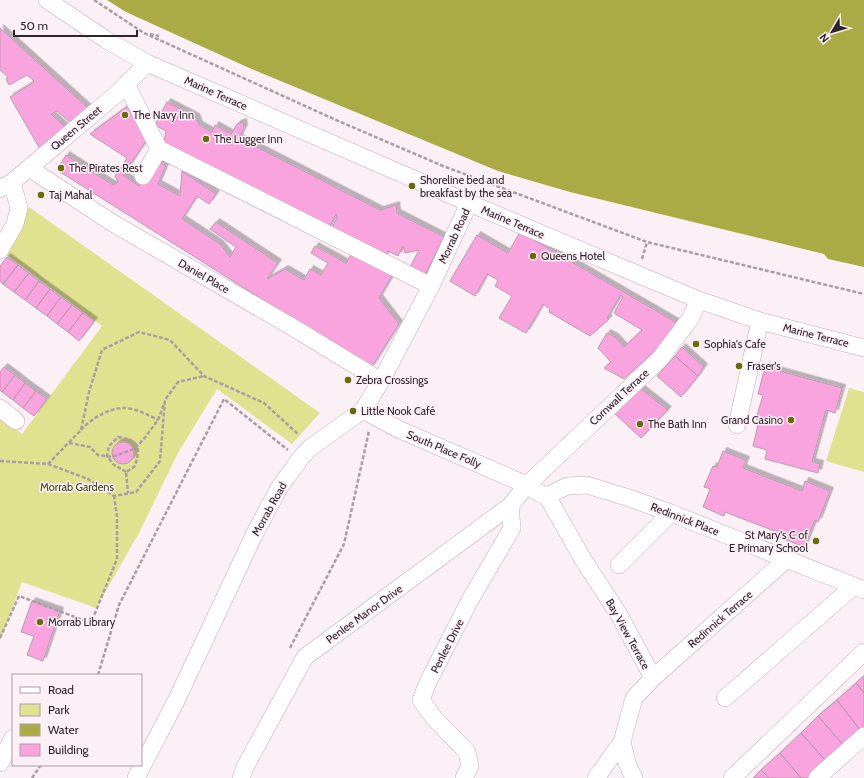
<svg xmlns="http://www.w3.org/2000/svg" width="864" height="778" viewBox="0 0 864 778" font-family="Cabin,sans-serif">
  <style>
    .green { fill: #e0e28f }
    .water { fill: #aaab45 }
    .building { fill: #f9a4df; stroke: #b79cae; filter: url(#shadow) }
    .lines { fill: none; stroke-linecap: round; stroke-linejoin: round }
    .minor-casing { stroke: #c5aabc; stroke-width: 18 }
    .path { stroke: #a99ea5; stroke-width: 2.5; stroke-dasharray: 4 2; stroke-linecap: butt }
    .minor { stroke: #fff; stroke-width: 17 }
    .poi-dot { fill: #6a6a07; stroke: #fcf0f7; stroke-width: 1.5 }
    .labels { text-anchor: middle; stroke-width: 3; stroke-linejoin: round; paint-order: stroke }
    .street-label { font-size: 11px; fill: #2e242b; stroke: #fcf0f7 }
    .poi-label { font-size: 11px; fill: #2e242b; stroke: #fcf0f7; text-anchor: start }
    .park-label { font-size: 11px; fill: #424319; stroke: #fcf0f7 }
  </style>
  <defs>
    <filter id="shadow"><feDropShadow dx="3.5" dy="-3.5" stdDeviation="0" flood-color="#0004"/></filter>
  </defs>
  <rect width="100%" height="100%" fill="#fcf0f7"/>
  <path class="green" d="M29,207L320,413L292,444L217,389L178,453L139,533L96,608L22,582L0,641V417L22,434L102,326L7,255Z
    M849,388L864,392V472L826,461Z"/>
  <path class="water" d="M107,0H864V267L828,259L824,254L570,192L498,171L247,67L126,12Z"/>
  <path class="building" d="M0,28L88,108L73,125L57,111L51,114L66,128L43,154L10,97L31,84L34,81L27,75L9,85L6,79L8,77L0,70Z
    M167,102L196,117L199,125L212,132L215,125L231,134L237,124L243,122L244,128L239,138L380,210L396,205L397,213L444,237L424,277L409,269L419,250L405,253L403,246L398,256L388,251L384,258L330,231L337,218L336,214L327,232L163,147L166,131L155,125Z
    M128,106L150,135L123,175L139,186L154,162L166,165L158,184L180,196L182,171L216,194L209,204L197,196L182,219L220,244L230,257L236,247L210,229L216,222L278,263L267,279L285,269L304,280L310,269L321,275L328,263L311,253L315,246L346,263L352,253L392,276L379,298L399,324L371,368L57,170L66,155L113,185L118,182L115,176L127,158L90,134Z
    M520,232L679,324L675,332L624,379L604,368L611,362L598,348L607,333L615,337L624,347L642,330L614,313L623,297L621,295L607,318L609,319L590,336L549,312L550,309L543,304L526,333L499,318L512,296L495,286L498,280L487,274L475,296L450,281L477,235L508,253Z
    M7,257L18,265L3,284L0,281V266Z
    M18,265L29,273L14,292L3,284Z
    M29,273L39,281L25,300L14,292Z
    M39,281L50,289L36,308L25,300Z
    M50,289L61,297L47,316L36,308Z
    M61,297L72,305L57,324L47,316Z
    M72,305L83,313L68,332L57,324Z
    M83,313L94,321L79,341L68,332Z
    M682,347L704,367L698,376L675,356Z
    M675,356L698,376L681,397L657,376Z
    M4,367L15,375L2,392L0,390V372Z
    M765,367L842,388L835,413L826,410L812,462L820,464L818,473L765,459L767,450L753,446L759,420L756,419L763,395L758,394Z
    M15,375L25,383L13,400L2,392Z
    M25,383L36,391L23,408L13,400Z
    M639,387L668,410L641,438L612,411Z
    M36,391L47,399L34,416L23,408Z
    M112 453a11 11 0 1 1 22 0a11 11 0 1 1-22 0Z
    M723,451L746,460L743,468L802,491L805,481L830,491L818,522L815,520L804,547L776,536L777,532L725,512L724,516L703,507L710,489L704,487L713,466L717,467Z
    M32,601L60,611L43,661L27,655L34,636L21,632Z
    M864,676V693L856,683Z
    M856,683L864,693V729L861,731L837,700Z
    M837,700L861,731L844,746L818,716Z
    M818,716L844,746L827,762L801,733Z
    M801,733L827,762L810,778H801L780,753Z
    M780,753L801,778H769L761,770Z
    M761,770L769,778H753Z"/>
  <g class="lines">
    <g class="minor-casing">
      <path id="minor" d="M47,0L105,39L147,63L469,203L637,274L699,300L760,321L864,348
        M126,84L159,149L143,176
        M159,149L431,286
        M29,168L111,222L294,328L381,381
        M0,189L12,182L29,168L121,90L147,63
        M0,250L15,224L19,208L12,182
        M0,408L16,421
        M363,410L398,429L527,485L537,492L547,496L567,486L587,485L629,498L671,513L864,590
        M737,425L760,321
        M547,496L584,561L618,613L653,678L634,698L622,742L627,763L634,778
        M619,565L671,513
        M653,678L787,559
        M725,698L854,586
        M0,763L13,738
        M136,778L176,701L254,535L279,488L300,459L310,448L363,410L381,381L431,286L469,203
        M241,778L245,767L305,657L510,506L527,485L659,360L690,319L699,300
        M464,778L470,766L467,752L434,718L421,700L428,682L470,600L512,528L510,506
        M596,778L622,742
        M732,778L864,652
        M817,778L864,736"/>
    </g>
    <path class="path" d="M94,0L144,33L336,120L443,166L647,242L864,294
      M150,34L159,36
      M642,259L647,242
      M81,430C91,419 107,409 122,408C132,407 149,415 158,420
      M69,443L90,447L98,455L112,457L134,449L143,440L158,420L164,404
      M0,461L48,464L81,430L89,392L102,350L139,332L170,340L204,376L264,403L299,435
      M48,464L88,479L114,496L136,492L160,461L165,400L178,382L204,376
      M126,472L113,464L107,456L109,446L118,437C139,441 141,446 135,466L126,472L128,493
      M0,638L19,596L91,623L117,559V516L114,496
      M290,648L344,544L369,431
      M98,675L119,605L224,399L288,450
      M32,778L41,765"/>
    <use href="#minor" class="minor"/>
  </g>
  <g class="poi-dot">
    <circle cx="125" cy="115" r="4"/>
    <circle cx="206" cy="139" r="4"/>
    <circle cx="61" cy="168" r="4"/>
    <circle cx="412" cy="186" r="4"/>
    <circle cx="41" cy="195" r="4"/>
    <circle cx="533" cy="256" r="4"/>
    <circle cx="696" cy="344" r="4"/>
    <circle cx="739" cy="366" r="4"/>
    <circle cx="348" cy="380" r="4"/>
    <circle cx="353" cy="411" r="4"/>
    <circle cx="791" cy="420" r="4"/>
    <circle cx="640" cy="424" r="4"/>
    <circle cx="816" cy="541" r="4"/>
    <circle cx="40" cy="622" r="4"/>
  </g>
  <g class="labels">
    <g class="street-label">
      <text transform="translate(216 93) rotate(24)" y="4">Marine Terrace</text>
      <text transform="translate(76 128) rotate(-40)" y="4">Queen Street</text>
      <text transform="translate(513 222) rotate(23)" y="4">Marine Terrace</text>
      <text transform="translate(454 236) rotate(-65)" y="4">Morrab Road</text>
      <text transform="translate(204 276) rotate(30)" y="4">Daniel Place</text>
      <text transform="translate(816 335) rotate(14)" y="4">Marine Terrace</text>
      <text transform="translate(619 397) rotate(-43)" y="4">Cornwall Terrace</text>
      <text transform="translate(444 449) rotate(23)" y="4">South Place Folly</text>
      <text transform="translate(269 509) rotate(-61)" y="4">Morrab Road</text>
      <text transform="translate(685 519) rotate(21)" y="4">Redinnick Place</text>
      <text transform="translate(364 614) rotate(-36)" y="4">Penlee Manor Drive</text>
      <text transform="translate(720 619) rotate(-41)" y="4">Redinnick Terrace</text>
      <text transform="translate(628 634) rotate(61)" y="4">Bay View Terrace</text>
      <text transform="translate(447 646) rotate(-63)" y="4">Penlee Drive</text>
    </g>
    <g class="poi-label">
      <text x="133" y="119">The Navy Inn</text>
      <text x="214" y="143">The Lugger Inn</text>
      <text x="69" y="172">The Pirates Rest</text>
      <text x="420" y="184">Shoreline bed and<tspan x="420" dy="13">breakfast by the sea</tspan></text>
      <text x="49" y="199">Taj Mahal</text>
      <text x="541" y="260">Queens Hotel</text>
      <text x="704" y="348">Sophia's Cafe</text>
      <text x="747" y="370">Fraser's</text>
      <text x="356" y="384">Zebra Crossings</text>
      <text x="361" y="415">Little Nook Café</text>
      <text x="783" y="424" text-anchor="end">Grand Casino</text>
      <text x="648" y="428">The Bath Inn</text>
      <text x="808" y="539" text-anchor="end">St Mary's C of<tspan x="808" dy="13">E Primary School</tspan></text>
      <text x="48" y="626">Morrab Library</text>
    </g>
    <g class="park-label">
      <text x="77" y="491">Morrab Gardens</text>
    </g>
  </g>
  <rect x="12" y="674" width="130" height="92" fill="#fcf0f7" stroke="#aa9ea5"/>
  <rect x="20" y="687" width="20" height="6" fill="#ffffff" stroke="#aa9ea5"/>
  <text x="48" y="694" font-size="12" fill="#2e242b">Road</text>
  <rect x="20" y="704" width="20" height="12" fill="#e0e28f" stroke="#aa9ea5"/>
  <text x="48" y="714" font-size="12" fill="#2e242b">Park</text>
  <rect x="20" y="724" width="20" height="12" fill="#aaab45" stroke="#aa9ea5"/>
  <text x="48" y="734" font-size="12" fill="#2e242b">Water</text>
  <rect x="20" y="744" width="20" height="12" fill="#f9a4df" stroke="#aa9ea5"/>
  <text x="48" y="754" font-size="12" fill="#2e242b">Building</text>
  <g transform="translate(832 32) rotate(232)" stroke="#fcf0f7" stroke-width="3" paint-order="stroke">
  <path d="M0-3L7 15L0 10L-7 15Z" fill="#2e242b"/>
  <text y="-6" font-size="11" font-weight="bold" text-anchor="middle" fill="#2e242b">N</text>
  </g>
  <path d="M14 30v6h123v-6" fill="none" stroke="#2e242b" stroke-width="2"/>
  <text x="20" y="30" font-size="12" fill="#2e242b" stroke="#fcf0f7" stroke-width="3" paint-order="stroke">50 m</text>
</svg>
